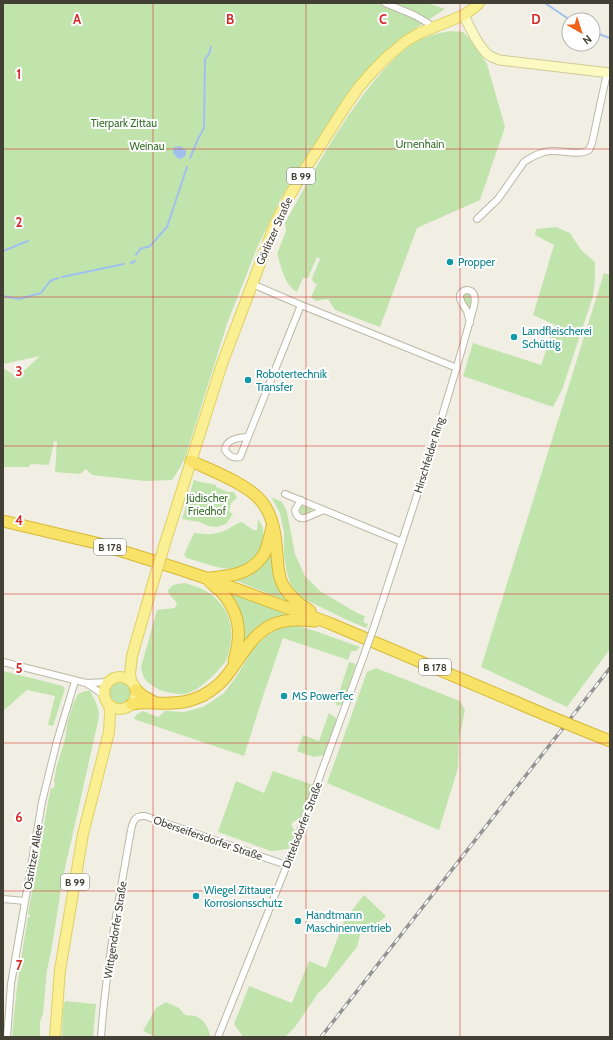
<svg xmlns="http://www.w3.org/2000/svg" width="613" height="1040" viewBox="0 0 613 1040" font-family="Cabin,sans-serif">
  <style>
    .green { fill: #c1e4ad }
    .water { fill: #a0c0ed }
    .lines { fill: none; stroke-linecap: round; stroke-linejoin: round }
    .stream { stroke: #a0c0ed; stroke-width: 2 }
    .street-casing { stroke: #bcb8a6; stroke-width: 8 }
    .secondary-casing { stroke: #d0cb94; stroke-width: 11 }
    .primary-casing { stroke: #ded064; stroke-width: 12 }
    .highway-casing { stroke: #d7b937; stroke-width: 13 }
    .street { stroke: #fff; stroke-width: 6 }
    .secondary { stroke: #fcf9c2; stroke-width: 9 }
    .primary { stroke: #faef93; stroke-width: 10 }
    .highway { stroke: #f8e267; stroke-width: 11 }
    .rail-casing { stroke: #939393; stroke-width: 3.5 }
    .rail { stroke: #fff; stroke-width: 2; stroke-dasharray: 6; stroke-linecap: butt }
    .street-bridge-casing { stroke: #bcb8a6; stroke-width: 8; stroke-linecap: butt }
    .primary-bridge-casing { stroke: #ded064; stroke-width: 12; stroke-linecap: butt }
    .highway-bridge-casing { stroke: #d7b937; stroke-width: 13; stroke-linecap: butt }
    .street-bridge { stroke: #fff; stroke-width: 6 }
    .primary-bridge { stroke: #faef93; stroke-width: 10 }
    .highway-bridge { stroke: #f8e267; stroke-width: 11 }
    .grid { fill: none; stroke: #d62828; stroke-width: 1; stroke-opacity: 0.55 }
    .culture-dot { fill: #0f9aa8; stroke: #fff; stroke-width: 1.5 }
    .labels { text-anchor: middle; stroke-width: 4; stroke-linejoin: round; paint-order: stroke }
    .shield { fill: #fff; stroke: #7b7971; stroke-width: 1 }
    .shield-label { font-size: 10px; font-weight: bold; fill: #423f34 }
    .park-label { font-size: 11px; fill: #38712a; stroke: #fff }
    .street-label { font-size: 11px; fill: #423f34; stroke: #fff }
    .culture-label { font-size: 11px; fill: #0d838f; stroke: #fff; text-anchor: start }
    .grid-label { font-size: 13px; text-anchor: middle; font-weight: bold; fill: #d62828; stroke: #fff; stroke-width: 4; stroke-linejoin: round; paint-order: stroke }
  </style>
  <rect width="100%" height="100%" fill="#f1efe3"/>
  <path class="green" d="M3,3H428L445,9L407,34L383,56L355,86L316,142L281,198L257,248L227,324L186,455L181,466L172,480L145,481L92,475L86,469L80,474L55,472L57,442L54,441L49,465L31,464L29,467H3V368L17,377L40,356L3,364Z
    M451,31L463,32L469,38L487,64L505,127L480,200L417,228L380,327L335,310L328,299L316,301L311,297L317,284L313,282L312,278L320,259L317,257L308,278H303L297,292C285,286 281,266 277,254L286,231L285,223C312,174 339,124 374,81C386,67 400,51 416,42C428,35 439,33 451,31Z
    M556,227L570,233L581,250L595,262V279L593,296L562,390L553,407L463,376L473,343L541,365L555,325L533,315L554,245L535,235L536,229Z
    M604,273L610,275V649L567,707L481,667Z
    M466,293L470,295L472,307L471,310H469L463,297L465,294Z
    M194,480C202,483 208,483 216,485V487L228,492H234L237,498L231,503L229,512L233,514L226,524L217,527L208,526L199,522L182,519Z
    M271,497L282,502L287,512L295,554L305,576L320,591L357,613L365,616L363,622L368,624L366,628L345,619L300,597L291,585L287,573L284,556V533L280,513Z
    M303,506L312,509C310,513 306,514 302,515L300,512L299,510L300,507Z
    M258,519C264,526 265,537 262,545C244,582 218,567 187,558L184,555L194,533C206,535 217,535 228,529C233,526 237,523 242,522L253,530H257Z
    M272,542L288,600L287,601L235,580L239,577Z
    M185,583C190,585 196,586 200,588C221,598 233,615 231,639C230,646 229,656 225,662C219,671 201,688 191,692C183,696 166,693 158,689C147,683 143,680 141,667L157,610L175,608L177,603L169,594L168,590L173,585Z
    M225,591C245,599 269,604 288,616L242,646Z
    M296,625L315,631L360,647L356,651H351L348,660L283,638L265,690L244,756L134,719L136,715L143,711L158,717L165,711L184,712L203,707L224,693L236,677L255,646L268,635L278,629Z
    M349,662L356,664L343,704L337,706L336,703L312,694L313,691L337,699Z
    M376,668L460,701L465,710L459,740L458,768L439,830L327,783L367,672Z
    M3,671L63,686L65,689L53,726L48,725L55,696L27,690L3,711Z
    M109 692a12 12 0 1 1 24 0a12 12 0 1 1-24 0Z
    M85,691H90C95,700 99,707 99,717L63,877L51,952L47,970L43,1014L40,1022V1037H12C15,997 21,957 28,917H30V915L28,914L48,802L51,788H54L55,784L54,781L56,769L65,739L67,724L73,704L78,694Z
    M329,713L337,719L325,755L314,757L297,751L303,735L319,741Z
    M273,771L313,785L302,817L293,822L291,825L295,831L290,849C283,849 278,851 271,851L218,832L236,781L264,793Z
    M364,895L386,916L376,925L368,924L361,931L357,947L325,987L319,992L295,1027L285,1037H243L234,1024L249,986L292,1003L309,961L326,968L345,919Z
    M65,1001L96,1004L93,1037H62L63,1009Z
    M166,1002L179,1008L185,1015C188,1016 192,1015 195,1016C204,1019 210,1029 210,1037H156L143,1031L156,1008Z"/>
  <path class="water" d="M180,146L186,150V155L181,159L177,158L173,153L174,147Z"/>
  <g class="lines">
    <path class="stream" d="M545,3L570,20
      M593,32L610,38
      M190,158L198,139L204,128L205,59L209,54L211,47
      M3,251L28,241
      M136,255L140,249L150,246L167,227L187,167
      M131,263L135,261
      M62,277L124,264
      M3,296L19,299L41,293L50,281L58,278"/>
    <g class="street-casing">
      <path id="street" d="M385,3L414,15L428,23L431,28
        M477,219L498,199L524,162C531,157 543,151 551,151C563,150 578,156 589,150L592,143L607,73
        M252,284L301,305L457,368
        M247,437C238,438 226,439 225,450C229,456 233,459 240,457L301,305
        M285,494L402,542
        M301,500L295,510C296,516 299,519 305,518L324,510
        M374,627C408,523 443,419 472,313C474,307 479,291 467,290C465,290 463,291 462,292C456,297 464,306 467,311C468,315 469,319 470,323
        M3,662L86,683L109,682
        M86,683L104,695
        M3,899L25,901
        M7,1037L11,984L42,802L57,741L75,681
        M101,1037C106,967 119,899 131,830C133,821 135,815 145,816L286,865
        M218,1037L293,850L364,655"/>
    </g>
    <g class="secondary-casing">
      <path id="secondary" d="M464,15C468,25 481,51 490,56C493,58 496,58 499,60L610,73"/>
    </g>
    <g class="primary-casing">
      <path id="primary" d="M166,540L222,364L275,224L289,197L302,174L347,104L359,87L373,71L388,56L406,41L420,33L464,15L475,7L479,3
        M104 693a16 16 0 1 1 32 0a16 16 0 1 1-32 0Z
        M131,680L130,674L132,656L153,583
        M55,1037L60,970L83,834L109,732L110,712L109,705"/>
    </g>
    <g class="highway-casing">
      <path id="highway" d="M191,461C212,471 248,484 262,502C274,517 276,538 277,556C278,565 278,575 282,583C288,596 299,604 310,611
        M3,521L96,543L176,568L206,578L329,623L546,715
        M210,578C231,576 252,574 264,554C268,546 270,535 272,527
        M209,581C214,586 220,590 225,596C241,617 241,636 234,661
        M136,690L143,696L154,702
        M132,704C146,701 158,704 172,703C182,703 193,700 202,696C209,692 218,686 224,679C245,654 254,622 293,620C300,619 308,621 315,621
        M590,733L610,741"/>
    </g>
    <use href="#street" class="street"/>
    <use href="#secondary" class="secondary"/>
    <use href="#primary" class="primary"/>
    <use href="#highway" class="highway"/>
    <g class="rail-casing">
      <path id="rail" d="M321,1037L610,668"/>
    </g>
    <use href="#rail" class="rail"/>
    <g class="street-bridge-casing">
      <path id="street-bridge" d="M364,655L374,627"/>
    </g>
    <g class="primary-bridge-casing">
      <path id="primary-bridge" d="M153,583L166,540"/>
    </g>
    <g class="highway-bridge-casing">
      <path id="highway-bridge" d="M546,715L590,733"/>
    </g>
    <use href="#street-bridge" class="street-bridge"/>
    <use href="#primary-bridge" class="primary-bridge"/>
    <use href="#highway-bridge" class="highway-bridge"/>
  </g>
  <path class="grid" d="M153,3V1037M306,3V1037M460,3V1037M3,149H610M3,297H610M3,446H610M3,594H610M3,743H610M3,891H610"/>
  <g class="culture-dot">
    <circle cx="450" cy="262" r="4"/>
    <circle cx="514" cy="337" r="4"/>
    <circle cx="248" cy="380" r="4"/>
    <circle cx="284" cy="696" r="4"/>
    <circle cx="196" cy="896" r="4"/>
    <circle cx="298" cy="921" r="4"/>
  </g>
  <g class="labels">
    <g class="shield">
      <rect x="287" y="168" width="28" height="16" rx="3"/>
      <rect x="94" y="539" width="32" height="16" rx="3"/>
      <rect x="419" y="659" width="32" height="16" rx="3"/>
      <rect x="61" y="874" width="28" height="16" rx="3"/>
    </g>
    <g class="shield-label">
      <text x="301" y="180">B 99</text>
      <text x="110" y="551">B 178</text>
      <text x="435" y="671">B 178</text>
      <text x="75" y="886">B 99</text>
    </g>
    <g class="park-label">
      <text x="124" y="127">Tierpark Zittau</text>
      <text x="420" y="148">Urnenhain</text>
      <text x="147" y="150">Weinau</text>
      <text x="207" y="502">Jüdischer<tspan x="207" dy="13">Friedhof</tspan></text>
    </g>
    <g class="street-label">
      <text transform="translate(274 231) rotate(-66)" y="4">Görlitzer Straße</text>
      <text transform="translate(429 455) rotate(-73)" y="4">Hirschfelder Ring</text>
      <text transform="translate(302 825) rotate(-69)" y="4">Dittelsdorfer Straße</text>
      <text transform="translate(208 838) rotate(19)" y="4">Oberseifersdorfer Straße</text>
      <text transform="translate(33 857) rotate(-80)" y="4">Ostritzer Allee</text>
      <text transform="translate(115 930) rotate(-81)" y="4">Wittgendorfer Straße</text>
    </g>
    <g class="culture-label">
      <text x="458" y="266">Propper</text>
      <text x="522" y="335">Landfleischerei<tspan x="522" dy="13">Schüttig</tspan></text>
      <text x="256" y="378">Robotertechnik<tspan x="256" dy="13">Transfer</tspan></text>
      <text x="292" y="700">MS PowerTec</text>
      <text x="204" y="894">Wiegel Zittauer<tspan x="204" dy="13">Korrosionsschutz</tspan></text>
      <text x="306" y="919">Handtmann<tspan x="306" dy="13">Maschinenvertrieb</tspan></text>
    </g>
  </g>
  <g class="grid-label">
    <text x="77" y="24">A</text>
    <text x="230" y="24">B</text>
    <text x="383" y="24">C</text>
    <text x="536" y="24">D</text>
    <text x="19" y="79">1</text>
    <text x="19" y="227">2</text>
    <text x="19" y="376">3</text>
    <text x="19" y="525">4</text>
    <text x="19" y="673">5</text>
    <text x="19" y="822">6</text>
    <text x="19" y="970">7</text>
  </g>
  <rect width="613" height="1040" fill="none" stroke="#423f34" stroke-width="8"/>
  <g transform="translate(581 32) rotate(141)"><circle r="19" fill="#ffffff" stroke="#b3b2ae"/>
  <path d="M0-3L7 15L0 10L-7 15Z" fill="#f26119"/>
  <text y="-6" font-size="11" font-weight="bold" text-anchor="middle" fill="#423f34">N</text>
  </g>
</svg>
